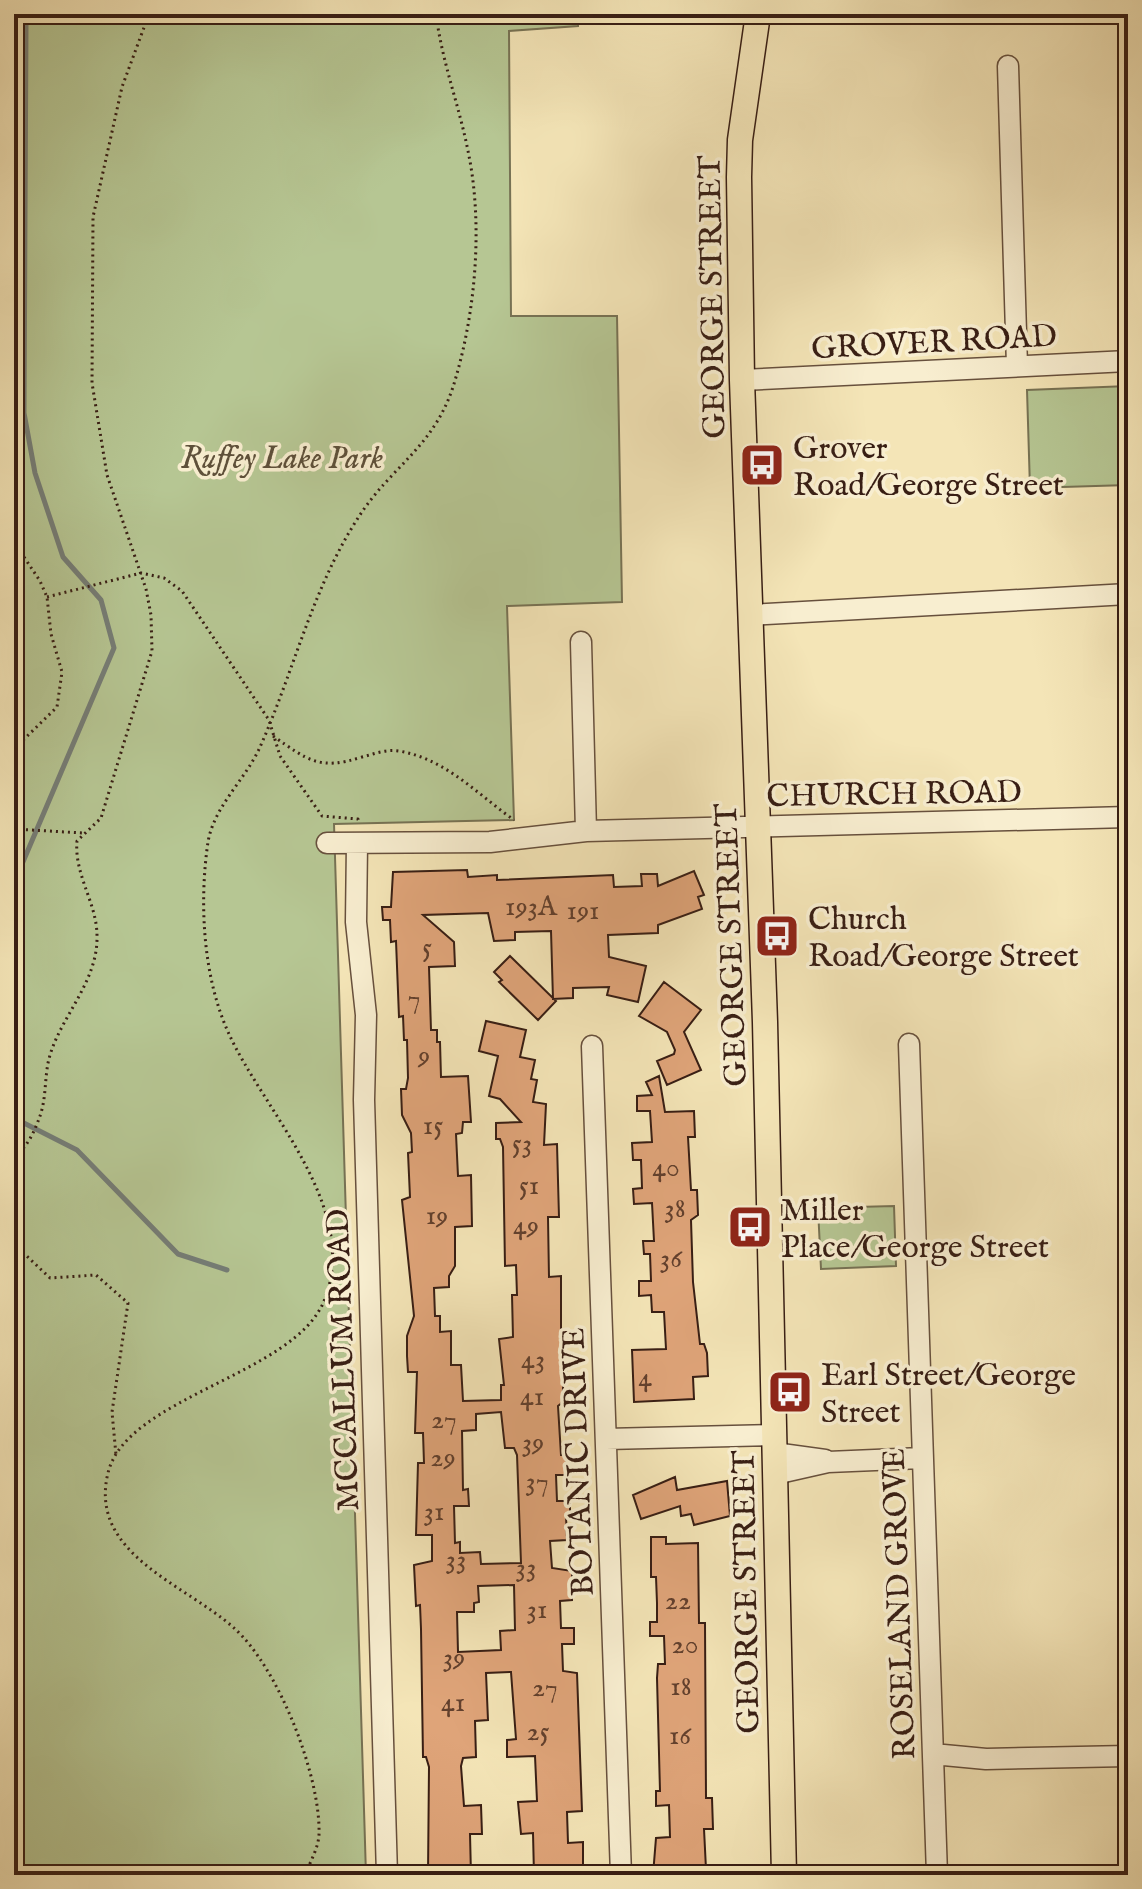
<svg xmlns="http://www.w3.org/2000/svg" width="1142" height="1889" viewBox="0 0 1142 1889" font-family="'IM FELL English',serif">
  <style>
    .green { fill: #b6c693; stroke: #777254; stroke-width: 2 }
    .lines { fill: none; stroke-linecap: round; stroke-linejoin: round }
    .stream { stroke: #757d76; stroke-width: 5 }
    .building { fill: #dfa479; stroke: #381e14; stroke-width: 2; fill-rule: evenodd }
    .minor-casing { stroke: #67503d; stroke-width: 23 }
    .major-casing { stroke: #381e14; stroke-width: 27 }
    .path { stroke: #381e14; stroke-width: 3; stroke-dasharray: 2 4; stroke-linecap: butt }
    .minor { stroke: #f8eed0; stroke-width: 20 }
    .major { stroke: #f4e5b7; stroke-width: 24 }
    .labels { text-anchor: middle; stroke-width: 7; stroke-linejoin: round; paint-order: stroke }
    .number-label { font-size: 28px; fill: #62402d }
    .street-label { font-size: 32px; fill: #381e14; stroke: #f8eed0 }
    .poi-label { font-size: 32px; fill: #381e14; stroke: #f8eed0; text-anchor: start }
    .park-label { font-size: 32px; font-style: italic; fill: #5e503a; stroke: #f8eed0 }
  </style>
  <rect width="100%" height="100%" fill="#f4e5b7"/>
  <filter id="stains"><feTurbulence type="fractalNoise" baseFrequency=".0025" numOctaves="4"/><feColorMatrix values="0 0 0 0 .2 0 0 0 0 .09 0 0 0 0 .02 0 0 0 .5 -.17"/></filter>
  <radialGradient id="worn" r=".72"><stop offset=".6" stop-color="#630" stop-opacity="0"/><stop offset="1" stop-color="#630" stop-opacity=".3"/></radialGradient>
  <path class="green" d="M14,14H578V26L509,31L511,316H617L622,602L507,606L514,820L334,824L366,1875H14Z
    M1128,386V485L1030,488L1027,390Z
    M894,1206L896,1266L821,1269L818,1208Z"/>
  <g class="lines">
    <path class="stream" d="M14,883L114,648L101,600L63,557L35,473L24,413L26,21L32,14
      M14,1118L77,1150L178,1254L227,1270"/>
  </g>
  <path class="building" d="M467,870L468,877L497,875V880L613,875L614,887L642,886L641,874H657L658,886L694,871L704,895L698,897L702,909L658,925V933L608,935L609,957L646,966L638,1002L607,995L609,987L573,988V998L553,999L551,931L515,932V940L494,941L488,913L423,915L454,942L455,966L429,967L431,1030H437V1042H440L441,1077L468,1076L471,1122H463L462,1133L456,1134L458,1176L471,1175L472,1226L455,1227V1266L449,1276V1287L434,1288L435,1316H440V1332L451,1331V1365H461L463,1401L501,1400V1385H504L499,1339L513,1337L512,1295H517L516,1265L505,1266L503,1147L500,1139H496V1123L521,1122L500,1099L489,1096L498,1056L479,1051L486,1021L526,1030L520,1057L535,1060L531,1079L537,1080L533,1102L546,1104L544,1145L557,1144L559,1217H548L549,1277L561,1276V1341L567,1365V1375H563V1402L558,1406L561,1455H566L567,1475H556L557,1501H570V1516H566L567,1540L550,1541L552,1568L572,1571V1600L560,1601L561,1628H574V1644H562L563,1671L577,1673L582,1811L567,1812L568,1843L583,1842V1875H534L533,1833L521,1834L518,1802L537,1801L535,1756L507,1757V1740L516,1739L511,1672L486,1673L488,1720L475,1721L476,1757L463,1758L461,1766L464,1806L481,1805L482,1834H470L471,1875H428L429,1767L426,1757H423L421,1629L420,1605L416,1606L414,1565L432,1561V1535H416L418,1463H424L423,1433H415L417,1372H408L407,1356V1336L414,1316L402,1200L410,1197L408,1153L412,1152L411,1133L402,1115L401,1089H406L408,1078L407,1040H404L403,1016L399,1017L396,941L391,942L390,920H383L382,907H391L393,872ZM501,1412L505,1448H514L517,1455L521,1563L481,1564L480,1552L460,1553V1542L455,1543L454,1506H469L468,1489L463,1490L462,1431L476,1430V1414ZM514,1585L515,1630L500,1631L501,1650L458,1652L457,1612H474V1603L479,1602L478,1586Z
    M510,956L556,1001L538,1020L499,982L502,980L494,972Z
    M664,982L701,1010L684,1032L701,1070L667,1085L657,1061L674,1054L675,1050L667,1032L639,1016Z
    M659,1076L665,1112L694,1111L695,1137H688L691,1190H697L698,1215L691,1220L693,1282L700,1344H704L707,1353L708,1376L693,1377L694,1399L634,1402L632,1350L666,1349L664,1312H652L651,1295L639,1296V1281H651L650,1254H644L643,1241H654L652,1203L634,1204L633,1189L642,1188L641,1160H633L632,1143L652,1142L650,1111H637V1096L652,1095L646,1082Z
    M675,1477L677,1490L727,1481L730,1516L694,1525L691,1514L681,1516L680,1506L641,1519L633,1495Z
    M651,1537H666V1544L698,1543L699,1623H705L706,1798H712L713,1829H704L706,1869L684,1870L678,1875H653L656,1838L670,1837L669,1805L656,1806V1791H660L657,1678L658,1664H665L664,1636H650V1622H657V1603L656,1577H651Z"/>
  <g class="lines">
    <g class="minor-casing">
      <path id="minor" d="M1008,66L1017,366
        M742,380L1128,361
        M750,615L1128,594
        M581,642L586,831
        M327,843L490,842L586,831L1128,817
        M357,843L356,922L366,1015L364,1100L387,1875
        M909,1044L937,1875
        M592,1046L621,1875
        M606,1439L773,1435
        M774,1453L825,1460
        M775,1474L828,1462L922,1458
        M933,1754L986,1759L1128,1756"/>
    </g>
    <g class="major-casing">
      <path id="major" d="M758,14L740,140L739,177L742,380L765,1022L784,1875"/>
    </g>
    <path class="path" d="M14,542L40,581L47,597L51,634L62,672L57,707L14,749
      M47,597L141,573L164,578L182,591L269,720L280,756L322,816L358,819V823
      M273,736C308,760 319,771 362,757C374,754 386,749 399,751C446,759 477,794 514,820
      M14,751V762
      M14,829L83,833
      M14,1156C27,1149 35,1130 40,1116C47,1096 44,1075 50,1055C62,1015 98,981 97,936C97,903 74,875 77,841L101,818L152,651L151,615L146,589L107,475L92,383L93,217L122,87L149,14
      M14,1244L50,1278L96,1275L128,1303L112,1412L116,1455
      M305,1875C310,1862 318,1849 319,1835C321,1776 278,1667 234,1628C185,1584 88,1554 108,1473C126,1397 294,1375 324,1301C362,1209 264,1111 229,1034C203,978 199,903 208,842C214,806 246,779 260,747C294,671 312,589 358,518C392,464 437,447 456,377C476,308 483,222 468,151C459,105 442,62 436,14"/>
    <use href="#minor" class="minor"/>
    <use href="#major" class="major"/>
  </g>
  <defs>
    <g id="bus-square" transform="scale(2.3)"><rect x="-9" y="-9" width="18" height="18" rx="4" fill="#8f2418" stroke="#f8eed0"/><path d="M-5-6H5V4H4V6H2V4H-2V6H-4V4H-5ZM-3.5-4V0h7V-4ZM-3.5 1.2v1.5H-2V1.2ZM2 1.2v1.5H3.5V1.2Z" fill="#fff"/></g>
  </defs>
  <g fill-rule="evenodd">
    <use href="#bus-square" x="762" y="465"/>
    <use href="#bus-square" x="777" y="936"/>
    <use href="#bus-square" x="750" y="1227"/>
    <use href="#bus-square" x="790" y="1392"/>
  </g>
  <g class="labels">
    <g class="number-label">
      <text x="531" y="915">193A</text>
      <text x="583" y="919">191</text>
      <text x="427" y="956">5</text>
      <text x="414" y="1007">7</text>
      <text x="424" y="1064">9</text>
      <text x="433" y="1134">15</text>
      <text x="522" y="1152">53</text>
      <text x="666" y="1176">40</text>
      <text x="529" y="1194">51</text>
      <text x="675" y="1217">38</text>
      <text x="437" y="1224">19</text>
      <text x="526" y="1234">49</text>
      <text x="671" y="1267">36</text>
      <text x="533" y="1368">43</text>
      <text x="645" y="1386">4</text>
      <text x="532" y="1405">41</text>
      <text x="444" y="1428">27</text>
      <text x="533" y="1451">39</text>
      <text x="443" y="1466">29</text>
      <text x="537" y="1490">37</text>
      <text x="434" y="1520">31</text>
      <text x="456" y="1568">33</text>
      <text x="526" y="1576">33</text>
      <text x="678" y="1609">22</text>
      <text x="537" y="1618">31</text>
      <text x="685" y="1653">20</text>
      <text x="454" y="1666">39</text>
      <text x="681" y="1695">18</text>
      <text x="545" y="1696">27</text>
      <text x="453" y="1711">41</text>
      <text x="538" y="1740">25</text>
      <text x="680" y="1744">16</text>
    </g>
    <g class="street-label">
      <text transform="translate(711 297) rotate(-91)" y="11">GEORGE STREET</text>
      <text transform="translate(934 341) rotate(-3)" y="11">GROVER ROAD</text>
      <text transform="translate(894 793) rotate(-1)" y="11">CHURCH ROAD</text>
      <text transform="translate(730 945) rotate(-92)" y="11">GEORGE STREET</text>
      <text transform="translate(342 1360) rotate(-92)" y="11">MCCALLUM ROAD</text>
      <text transform="translate(577 1462) rotate(-92)" y="11">BOTANIC DRIVE</text>
      <text transform="translate(745 1592) rotate(-91)" y="11">GEORGE STREET</text>
      <text transform="translate(898 1604) rotate(-92)" y="11">ROSELAND GROVE</text>
    </g>
    <g class="poi-label">
      <text x="793" y="458">Grover<tspan x="793" dy="37">Road/George Street</tspan></text>
      <text x="808" y="929">Church<tspan x="808" dy="37">Road/George Street</tspan></text>
      <text x="781" y="1220">Miller<tspan x="781" dy="37">Place/George Street</tspan></text>
      <text x="821" y="1385">Earl Street/George<tspan x="821" dy="37">Street</tspan></text>
    </g>
    <g class="park-label">
      <text x="282" y="468">Ruffey Lake Park</text>
    </g>
  </g>
  <rect width="1142" height="1889" fill="none" stroke="#f4e5b7" stroke-width="48"/>
  <rect x="16" y="16" width="1110" height="1857" fill="none" stroke="#381e14" stroke-width="4"/>
  <rect x="24" y="24" width="1094" height="1841" fill="none" stroke="#381e14" stroke-width="2"/>
  <rect width="100%" height="100%" filter="url(#stains)"/>
  <rect width="100%" height="100%" fill="url(#worn)"/>
</svg>
